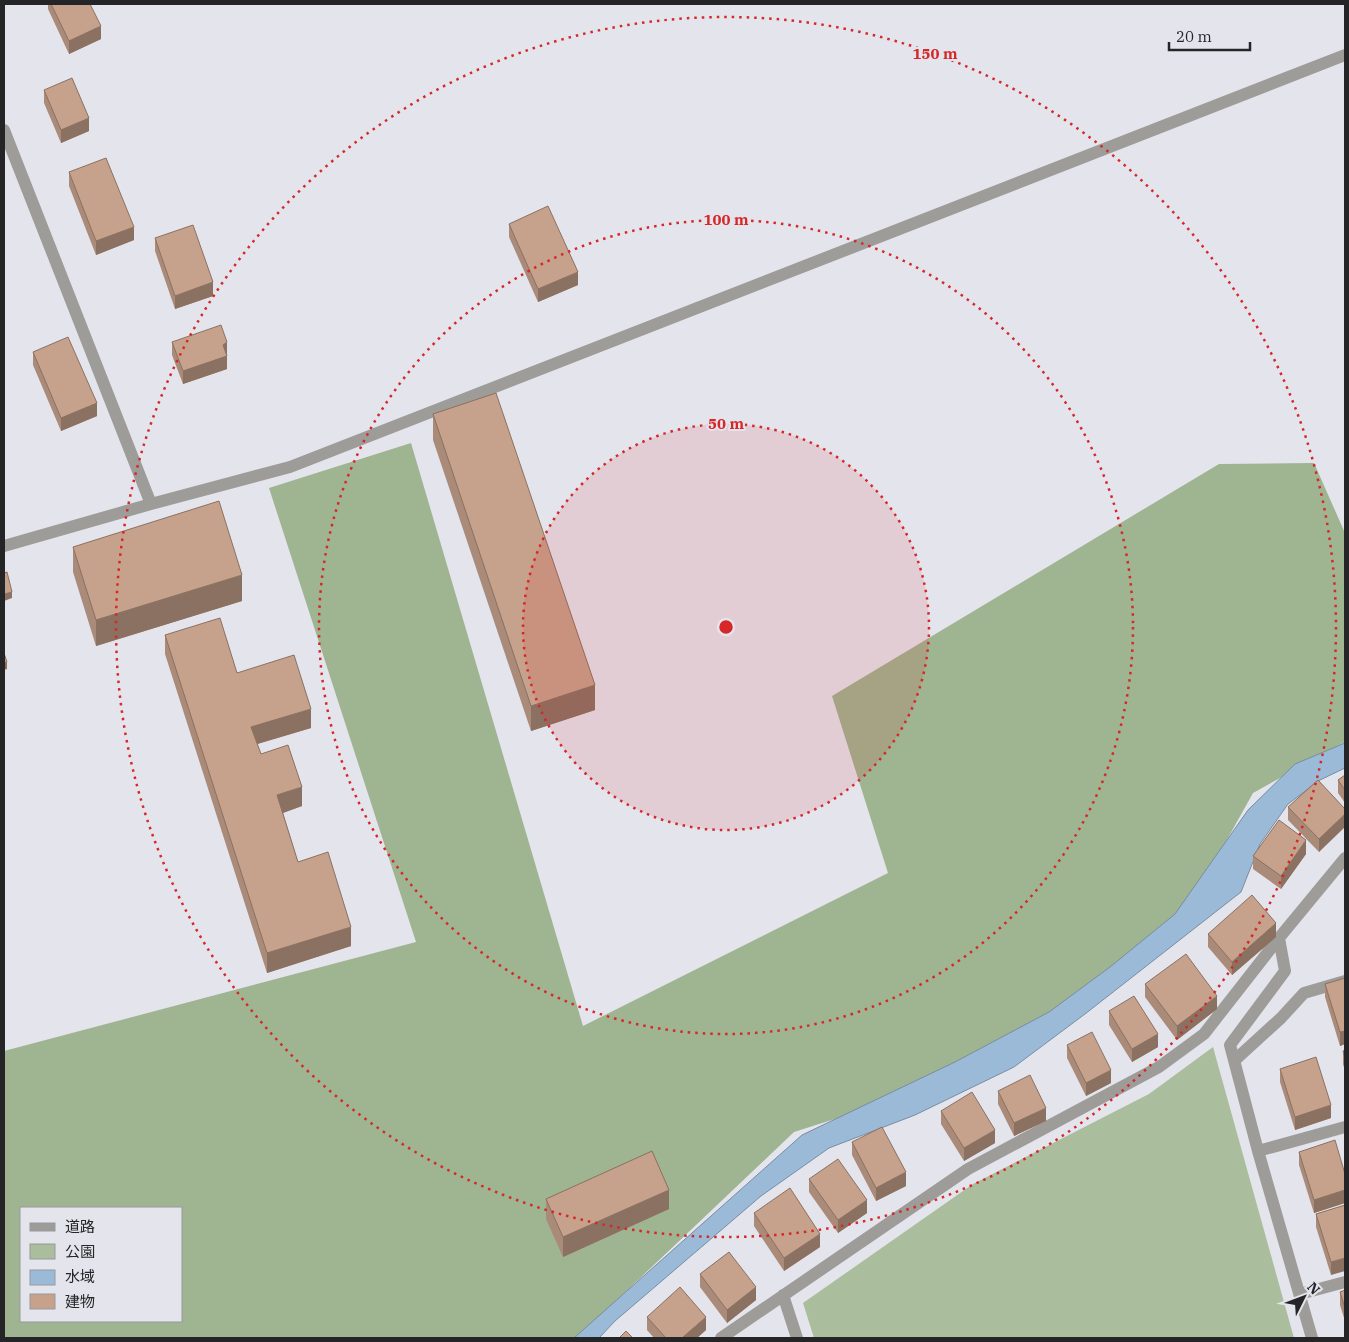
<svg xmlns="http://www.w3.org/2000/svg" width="1349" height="1342" viewBox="0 0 1349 1342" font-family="'IBM Plex Serif','Noto Sans JP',serif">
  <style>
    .green { fill: #aabd9c }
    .forest { fill: #9fb491; fill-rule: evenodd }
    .water { fill: #9bbad7; stroke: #788da2 }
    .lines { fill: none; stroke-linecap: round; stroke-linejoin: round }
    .minor { stroke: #9d9c98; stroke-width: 12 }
    .wall { fill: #aa8a78 }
    .shaded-wall { fill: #8b7161 }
    .building { fill: #c6a18b; stroke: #8b7161 }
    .ring { fill: none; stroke: #d62828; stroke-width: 2.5; stroke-dasharray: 2.5 5 }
    .centre { fill: #d62828; stroke: #e4e4ed; stroke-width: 2.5 }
    .ring-label { font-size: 15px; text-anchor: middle; font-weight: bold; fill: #d62828; stroke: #e4e4ed; stroke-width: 4; stroke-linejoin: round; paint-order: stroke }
  </style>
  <rect width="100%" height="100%" fill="#e4e4ed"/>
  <path class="green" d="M1213,1047L1294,1338H814L803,1303L973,1184L1149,1094Z"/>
  <path class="forest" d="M411,443L583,1026L888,873L832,696L1219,464L1314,463L1345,533V742L1253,793L1171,940L951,1082L794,1132L577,1338H4V1051L416,942L269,488ZM21,1208H181V1321H21Z"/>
  <path class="water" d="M1345,743V768L1320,780L1288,804L1260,844L1241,892L1085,1014L1014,1067L915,1115L829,1148L761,1196L615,1321L599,1338H574L802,1135L955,1062L1049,1012L1110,967L1175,914L1248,810L1295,764Z"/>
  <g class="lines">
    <path class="minor" d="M4,130L151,504
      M4,546L151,504L290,467L1345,55
      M1279,938L1285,971L1230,1045L1258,1151L1312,1338
      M1235,1060L1281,1018L1304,993L1345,981
      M1258,1151L1345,1127
      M1300,1294L1345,1282
      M783,1295L797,1338
      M721,1338L968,1169L1159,1067L1204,1034L1279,938L1345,858"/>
  </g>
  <path class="wall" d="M48,4H90L101,39L69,54L48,9Z
    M44,90L89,131L61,143L44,103Z
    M69,172L134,240L96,255L69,186Z
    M509,224L578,285L538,302L509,237Z
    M155,238L213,296L175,309L155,251Z
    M172,342H227V369L183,384L172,355Z
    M33,352L97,416L61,431L33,365Z
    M433,414L595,710L531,731L433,440Z
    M73,547L242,601L96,646L73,572Z
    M165,635L237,673L311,728L257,744L261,754L302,806L283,813L298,862L351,946L267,973L165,654Z
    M1345,775V803L1338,793V780Z
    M1288,807L1345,809L1319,852L1288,820Z
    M1306,854L1281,889L1253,869V856Z
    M1208,934L1276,937L1232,975L1208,947Z
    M1345,978V1044L1340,1046L1325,997V984Z
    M1145,984L1217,1009L1177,1040L1145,997Z
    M1109,1011L1158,1047L1132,1062L1109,1025Z
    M1067,1045L1111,1083L1086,1096L1067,1058Z
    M1345,1050V1071L1343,1064V1051Z
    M1280,1069L1331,1118L1295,1130L1280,1082Z
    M998,1091L1046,1121L1014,1136L998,1104Z
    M941,1111L995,1143L964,1161L941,1124Z
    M852,1142L906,1186L876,1201L852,1155Z
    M1299,1152L1345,1174V1203L1314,1213L1299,1165Z
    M809,1179L867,1213L838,1233L809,1192Z
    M546,1199L669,1209L563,1257L546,1219Z
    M1345,1205L1331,1275L1316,1227V1214Z
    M754,1213L820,1247L784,1271L754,1226Z
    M700,1274L756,1300L727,1323L700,1287Z
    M1345,1290V1321L1340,1305V1292Z
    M647,1317L706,1330L697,1338H654L647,1330Z"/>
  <path class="shaded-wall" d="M101,26V39L69,54V41Z
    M89,118V131L61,143V130Z
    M134,227V240L96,255V241Z
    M578,272V285L538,302V289Z
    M213,282V296L175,309V296Z
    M227,342V369L183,384V371L223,345Z
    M97,403V416L61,431V418Z
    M242,575V601L96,646V620Z
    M12,592V598L4,601V594Z
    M7,662V669L4,670V663Z
    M595,685V710L531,731V706Z
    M311,709V728L251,746V727Z
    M302,787V806L277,815V795Z
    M1345,814V827L1319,852V839Z
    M1306,840V854L1281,889V876Z
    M1276,923V937L1232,975V962Z
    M351,927V946L267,973V953Z
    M1217,996V1009L1177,1040V1026Z
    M1345,1031V1044L1340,1046V1032Z
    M1158,1034V1047L1132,1062V1049Z
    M1111,1070V1083L1086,1096V1083Z
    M1331,1105V1118L1295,1130V1117Z
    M1046,1108V1121L1014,1136V1123Z
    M995,1130V1143L964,1161V1148Z
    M906,1172V1186L876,1201V1188Z
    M669,1190V1209L563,1257V1237Z
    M1345,1190V1203L1314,1213V1200Z
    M867,1200V1213L838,1233V1220Z
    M820,1234V1247L784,1271V1258Z
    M1345,1258V1271L1331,1275V1262Z
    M756,1287V1300L727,1323V1310Z
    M706,1317V1330L697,1338H682Z"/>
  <path class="building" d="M51,4H90L101,26L69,41Z
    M72,78L89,118L61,130L44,90Z
    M106,158L134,227L96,241L69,172Z
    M548,206L578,272L538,289L509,224Z
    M193,225L213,282L175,296L155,238Z
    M221,325L227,342L223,345L227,356L183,371L172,342Z
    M68,337L97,403L61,418L33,352Z
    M496,393L595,685L531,706L433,414Z
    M219,501L242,575L96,620L73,547Z
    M7,572L12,592L4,594V573Z
    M220,618L237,673L294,655L311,709L251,727L261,754L288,745L302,787L277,795L298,862L328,852L351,927L267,953L165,635Z
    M4,653L7,662L4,663Z
    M1345,775V790L1338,780Z
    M1318,780L1345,809V814L1319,839L1288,807Z
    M1279,820L1306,840L1281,876L1253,856Z
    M1252,895L1276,923L1232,962L1208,934Z
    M1186,954L1217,996L1177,1026L1145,984Z
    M1345,978V1031L1340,1032L1325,984Z
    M1134,996L1158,1034L1132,1049L1109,1011Z
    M1092,1032L1111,1070L1086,1083L1067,1045Z
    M1345,1050V1058L1343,1051Z
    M1316,1057L1331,1105L1295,1117L1280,1069Z
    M1030,1075L1046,1108L1014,1123L998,1091Z
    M972,1092L995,1130L964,1148L941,1111Z
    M882,1127L906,1172L876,1188L852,1142Z
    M1335,1140L1345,1174V1190L1314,1200L1299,1152Z
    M652,1151L669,1190L563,1237L546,1199Z
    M838,1159L867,1200L838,1220L809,1179Z
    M790,1188L820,1234L784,1258L754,1213Z
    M1345,1205V1258L1331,1262L1316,1214Z
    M729,1252L756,1287L727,1310L700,1274Z
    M680,1287L706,1317L682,1338H666L647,1317Z
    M1345,1290V1308L1340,1292Z
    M626,1331L633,1338H619Z"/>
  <circle cx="726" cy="627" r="203" fill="#d62828" fill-opacity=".12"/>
  <g class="ring">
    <circle cx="726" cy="627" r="203"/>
    <circle cx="726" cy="627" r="407"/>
    <circle cx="726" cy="627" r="610"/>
  </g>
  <circle cx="726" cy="627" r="8" class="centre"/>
  <g class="ring-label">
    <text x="935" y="59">150 m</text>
    <text x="726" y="225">100 m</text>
    <text x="726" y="429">50 m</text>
  </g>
  <rect width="1349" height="1342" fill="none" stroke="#252528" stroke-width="10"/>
  <rect x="20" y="1207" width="162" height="115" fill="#e4e4ed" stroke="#98989e"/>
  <rect x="30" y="1223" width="25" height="8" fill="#9d9c98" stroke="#98989e"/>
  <text x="65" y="1232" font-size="15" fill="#252528">道路</text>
  <rect x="30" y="1244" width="25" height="15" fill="#aabd9c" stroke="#98989e"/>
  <text x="65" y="1257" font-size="15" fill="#252528">公園</text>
  <rect x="30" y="1270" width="25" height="15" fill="#9bbad7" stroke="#98989e"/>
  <text x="65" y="1282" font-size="15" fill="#252528">水域</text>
  <rect x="30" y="1294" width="25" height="15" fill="#c6a18b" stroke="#98989e"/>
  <text x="65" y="1307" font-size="15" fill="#252528">建物</text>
  <g transform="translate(1304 1297) rotate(48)" stroke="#e4e4ed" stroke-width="4" paint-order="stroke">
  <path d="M0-4L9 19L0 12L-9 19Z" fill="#252528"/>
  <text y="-8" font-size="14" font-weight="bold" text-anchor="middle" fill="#252528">N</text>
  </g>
  <path d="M1169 42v8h81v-8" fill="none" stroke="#252528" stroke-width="2.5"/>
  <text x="1176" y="42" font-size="15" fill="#252528" stroke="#e4e4ed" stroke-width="4" paint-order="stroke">20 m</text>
</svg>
